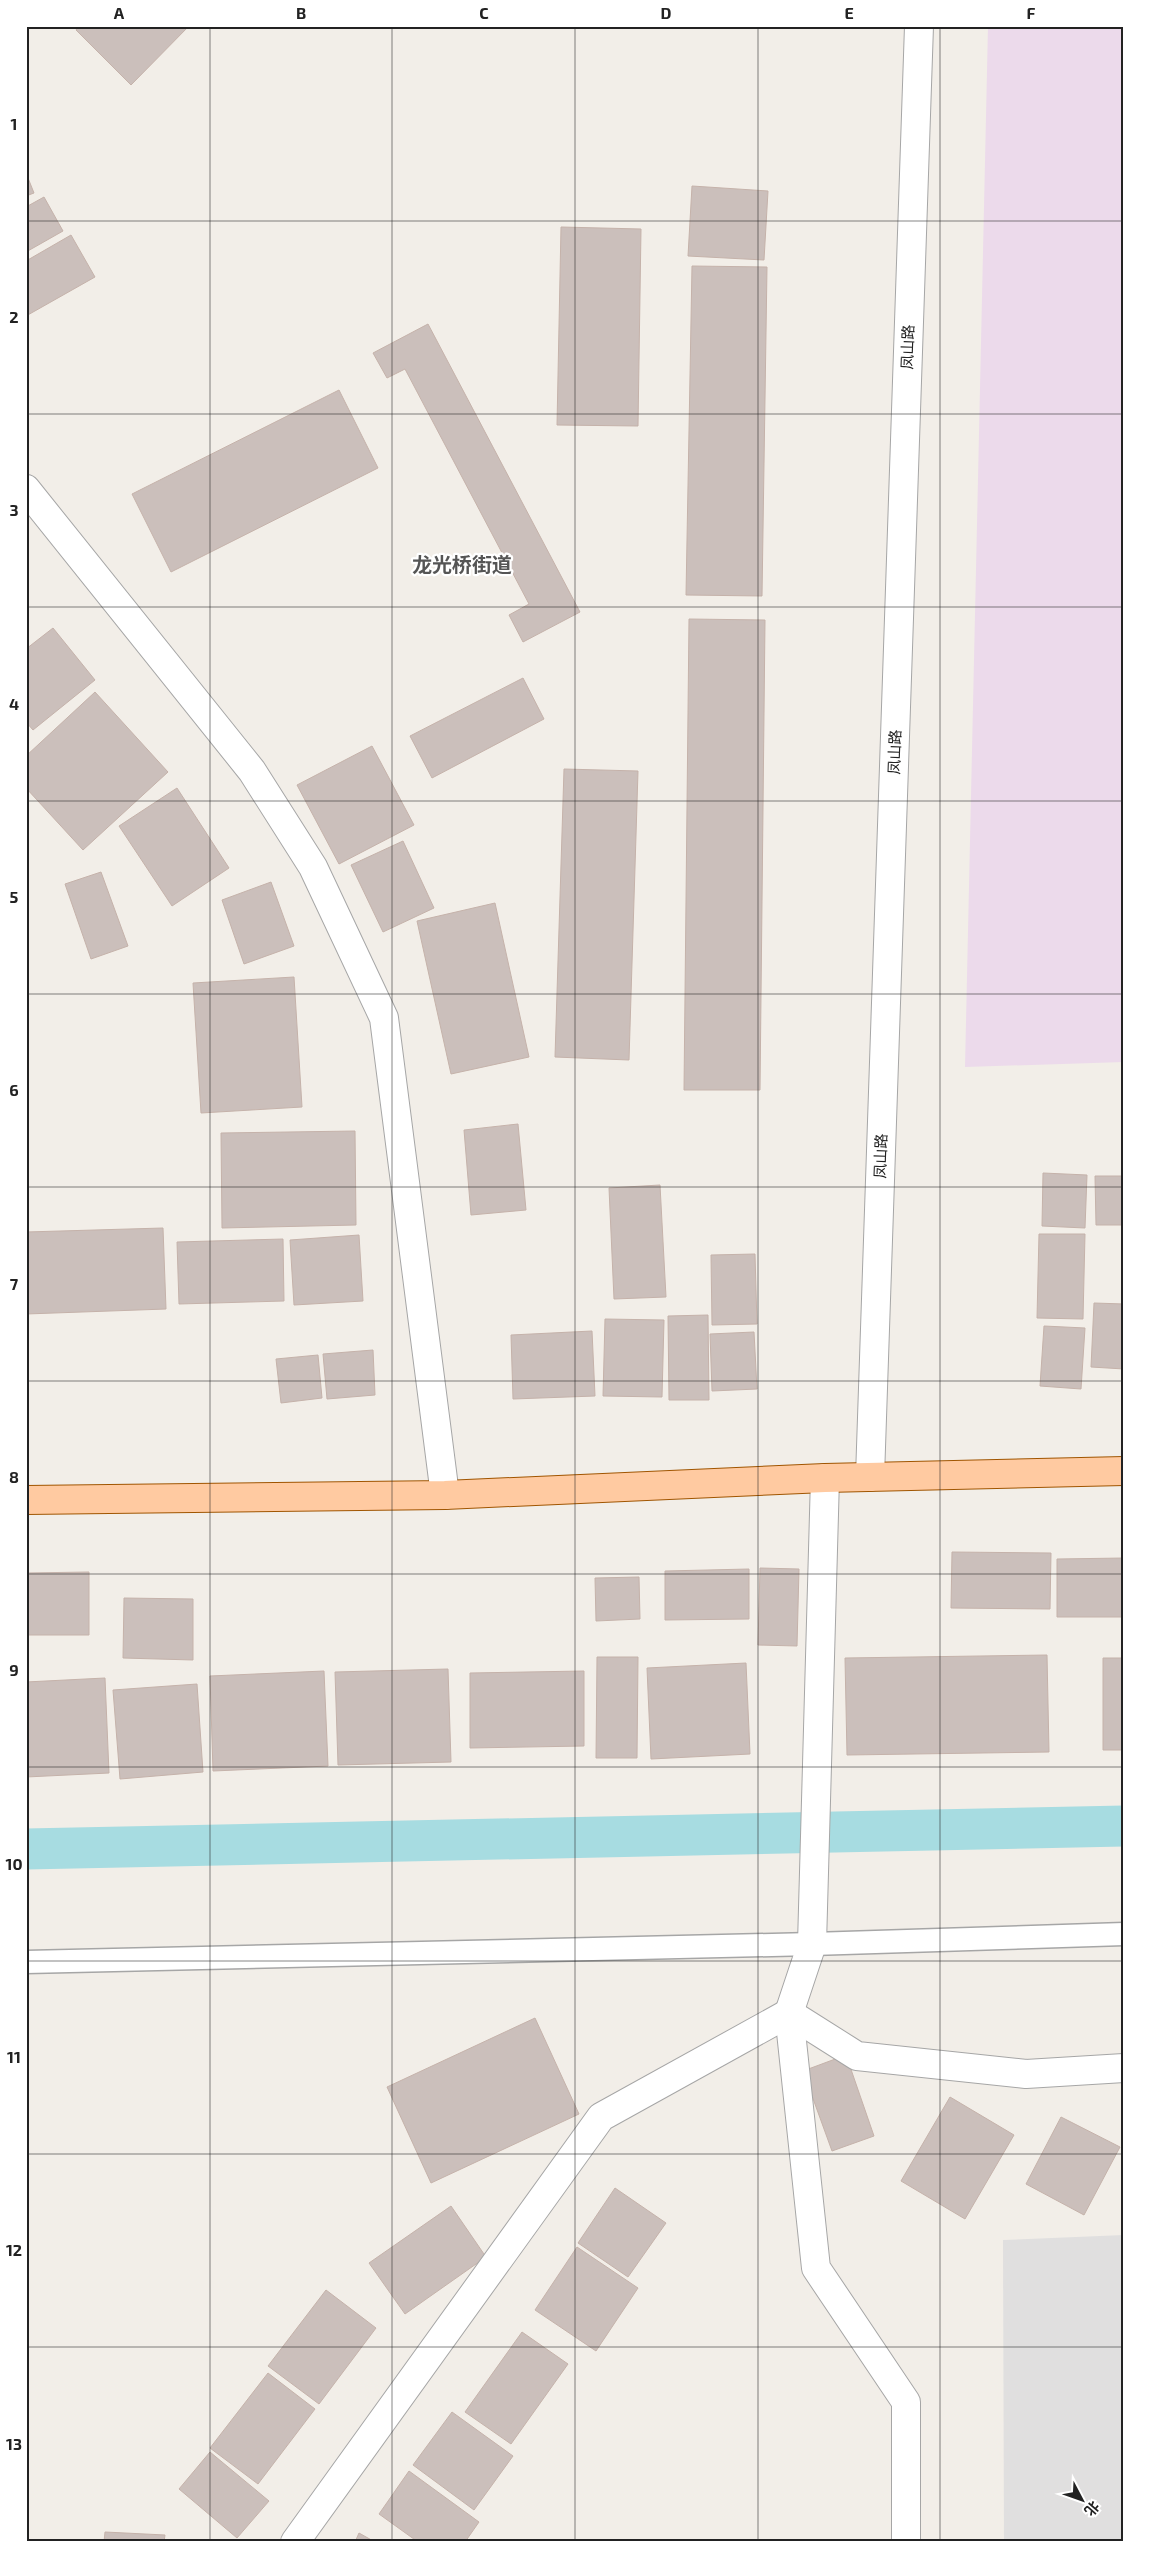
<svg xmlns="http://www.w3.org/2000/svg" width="1150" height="2568" viewBox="0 0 1150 2568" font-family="'Exo 2','Noto Sans SC',sans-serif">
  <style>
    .residential { fill: #e0dfdf }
    .industrial { fill: #ecdaeb }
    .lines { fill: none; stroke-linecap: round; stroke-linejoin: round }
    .canal { stroke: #a7dce1; stroke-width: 41 }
    .building { fill: #cbbfbb; stroke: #c5b2aa }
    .service-casing { stroke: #a6a6a6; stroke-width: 25 }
    .minor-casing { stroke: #a6a6a6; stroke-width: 30 }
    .tertiary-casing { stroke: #a6a6a6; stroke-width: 30 }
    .primary-casing { stroke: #a05500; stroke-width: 30 }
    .service { stroke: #fff; stroke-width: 22 }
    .minor { stroke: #fff; stroke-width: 28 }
    .tertiary { stroke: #fff; stroke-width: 28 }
    .primary { stroke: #ffcaa1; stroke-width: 28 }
    .grid { fill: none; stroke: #222; stroke-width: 1; stroke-opacity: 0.55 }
    .labels { text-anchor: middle; stroke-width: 4.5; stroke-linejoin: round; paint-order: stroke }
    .street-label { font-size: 15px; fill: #222; stroke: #fff }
    .district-label { font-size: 20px; font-weight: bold; fill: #555; stroke: #fff }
    .neatline { fill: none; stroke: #222; stroke-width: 2 }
    .grid-label { font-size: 16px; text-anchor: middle; font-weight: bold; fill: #222 }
  </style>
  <rect width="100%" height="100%" fill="#f2eee8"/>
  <path class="residential" d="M1124,2235V2542H1004L1003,2240Z"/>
  <path class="industrial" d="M988,26H1124V1062L965,1067Z"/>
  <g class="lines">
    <path class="canal" d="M26,1849L1124,1826"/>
  </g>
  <path class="building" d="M79,26H189L131,85L76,30Z
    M26,173L34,193L26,196Z
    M692,186L768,191L764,260L688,256Z
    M44,197L63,231L26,252V207Z
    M561,227L641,229L638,426L557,425Z
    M71,235L95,277L26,316V261Z
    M692,266L767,267L762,596L686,595Z
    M428,324L580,612L523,642L509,615L529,604L405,369L387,378L373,353Z
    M339,390L378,468L171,572L132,494Z
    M689,619L765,620L760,1090H684Z
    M53,628L95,680L33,730L26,722V649Z
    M523,678L544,719L432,778L410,736Z
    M95,692L168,772L83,850L26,788V756Z
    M372,746L414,825L339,864L297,785Z
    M564,769L638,771L629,1060L555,1057Z
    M177,788L229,868L172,906L119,826Z
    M403,841L434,908L383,932L351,865Z
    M101,872L128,946L91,959L65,884Z
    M271,882L294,946L244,964L222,900Z
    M495,903L529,1057L451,1074L417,921Z
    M294,977L302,1107L201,1113L193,983Z
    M518,1124L526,1210L471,1215L464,1130Z
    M355,1131L356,1225L222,1228L221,1133Z
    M1043,1173L1087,1175L1085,1228L1042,1226Z
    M1095,1176H1124V1225H1096Z
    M660,1185L666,1297L614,1299L609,1188Z
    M163,1228L166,1309L26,1314V1232Z
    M1039,1234H1085L1083,1319L1037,1318Z
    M359,1235L363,1301L294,1305L290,1240Z
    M283,1239L284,1301L179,1304L177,1242Z
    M755,1254L757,1324L712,1325L711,1255Z
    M1094,1303L1124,1304V1369L1091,1367Z
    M708,1315L709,1400H669L668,1316Z
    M605,1319L664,1320L662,1397L603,1396Z
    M1044,1326L1085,1328L1081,1389L1040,1386Z
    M592,1331L595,1396L513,1399L511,1335Z
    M754,1332L757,1389L712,1391L710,1334Z
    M373,1350L375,1395L327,1399L323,1354Z
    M318,1355L322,1398L281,1403L276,1359Z
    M952,1552L1051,1553L1050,1609L951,1608Z
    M1124,1558V1617H1057V1559Z
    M760,1568L799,1569L797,1646L758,1645Z
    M749,1569V1619L665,1620V1571Z
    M89,1572V1635H26V1573Z
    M639,1577L640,1619L596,1621L595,1578Z
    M124,1598L193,1599V1660L123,1658Z
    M1047,1655L1049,1752L847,1755L845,1658Z
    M597,1657H638L637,1758H596Z
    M1103,1658H1124V1750H1103Z
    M746,1663L750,1754L651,1759L647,1668Z
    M448,1669L451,1762L338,1765L335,1672Z
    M324,1671L328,1766L213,1771L210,1676Z
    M584,1671V1746L470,1748V1673Z
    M105,1678L109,1773L26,1777V1682Z
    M197,1684L203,1772L120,1779L113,1690Z
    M535,2018L579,2114L431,2183L387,2087Z
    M846,2055L874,2136L832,2151L803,2071Z
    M950,2097L1014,2135L965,2219L901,2181Z
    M1061,2117L1120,2147L1084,2215L1026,2184Z
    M615,2188L666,2223L628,2277L578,2243Z
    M451,2206L486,2257L405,2314L369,2263Z
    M577,2247L638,2288L596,2351L535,2310Z
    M326,2290L376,2328L319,2404L268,2366Z
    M522,2332L568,2364L511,2444L465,2412Z
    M268,2373L315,2409L258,2484L210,2448Z
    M452,2412L513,2456L474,2510L413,2465Z
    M210,2452L269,2501L237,2538L179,2489Z
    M409,2471L479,2522L465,2542H418L379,2514Z
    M105,2532L165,2535L164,2542H104Z
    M359,2533L375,2542H355Z"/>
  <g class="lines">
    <g class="service-casing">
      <path id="service" d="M26,1962L812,1944L1124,1934"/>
    </g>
    <g class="minor-casing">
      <path id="minor" d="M26,489L252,771L313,867L384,1018L445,1495
        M295,2542L601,2117L789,2013L857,2056L1026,2074L1124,2068"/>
    </g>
    <g class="tertiary-casing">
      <path id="tertiary" d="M870,1477L919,26
        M825,1478L812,1944L789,2013L816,2268L906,2402V2542"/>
    </g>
    <g class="primary-casing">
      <path id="primary" d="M26,1500L445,1495L825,1478L1124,1471"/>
    </g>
    <use href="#service" class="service"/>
    <use href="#minor" class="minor"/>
    <use href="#tertiary" class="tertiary"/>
    <use href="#primary" class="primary"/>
  </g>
  <path class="grid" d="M210,26V2542M392,26V2542M575,26V2542M758,26V2542M940,26V2542M26,221H1124M26,414H1124M26,607H1124M26,801H1124M26,994H1124M26,1187H1124M26,1381H1124M26,1574H1124M26,1767H1124M26,1961H1124M26,2154H1124M26,2347H1124"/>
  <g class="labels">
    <g class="street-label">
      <text transform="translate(908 347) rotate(-88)" y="5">凤山路</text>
      <text transform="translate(895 752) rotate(-88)" y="5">凤山路</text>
      <text transform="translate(881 1156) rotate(-88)" y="5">凤山路</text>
    </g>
    <g class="district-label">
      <text x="462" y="572">龙光桥街道</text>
    </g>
  </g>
  <rect width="1150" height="2568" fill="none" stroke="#ffffff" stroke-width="55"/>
  <g transform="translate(1082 2500) rotate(131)" stroke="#ffffff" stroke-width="4" paint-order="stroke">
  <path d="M0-4L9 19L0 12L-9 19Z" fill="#222222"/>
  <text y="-8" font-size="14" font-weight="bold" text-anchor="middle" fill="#222222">北</text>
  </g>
  <rect x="28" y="28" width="1094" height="2512" class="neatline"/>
  <g class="grid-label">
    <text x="119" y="19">A</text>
    <text x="301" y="19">B</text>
    <text x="484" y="19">C</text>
    <text x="666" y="19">D</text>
    <text x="849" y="19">E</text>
    <text x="1031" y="19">F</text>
    <text x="14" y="130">1</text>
    <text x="14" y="323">2</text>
    <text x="14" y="516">3</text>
    <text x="14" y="710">4</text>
    <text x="14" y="903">5</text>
    <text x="14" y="1096">6</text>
    <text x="14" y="1290">7</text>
    <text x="14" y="1483">8</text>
    <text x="14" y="1676">9</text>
    <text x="14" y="1870">10</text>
    <text x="14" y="2063">11</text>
    <text x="14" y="2256">12</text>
    <text x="14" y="2450">13</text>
  </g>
</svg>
